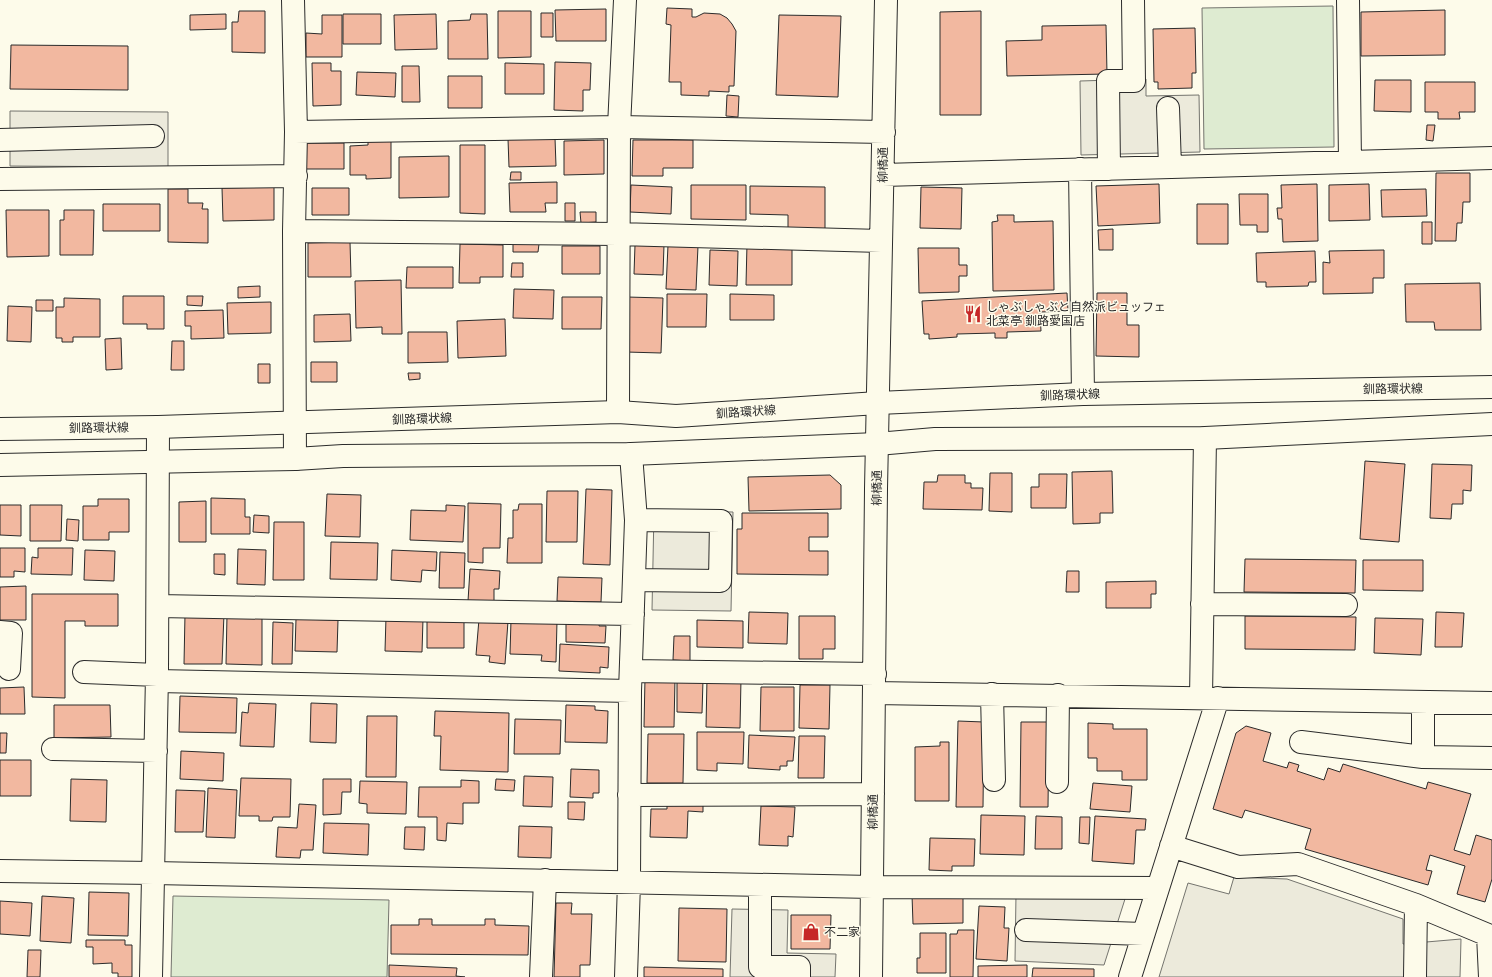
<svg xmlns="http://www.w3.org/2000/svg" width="1492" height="977" viewBox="0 0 1492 977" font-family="'Nunito Sans','Noto Sans JP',sans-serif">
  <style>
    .green { fill: #deebd1; stroke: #74746e }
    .parking { fill: #eceadb; stroke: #74746e }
    .building { fill: #f2b8a0; stroke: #2b2b2b }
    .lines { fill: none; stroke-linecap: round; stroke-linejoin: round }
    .minor-casing { stroke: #2b2b2b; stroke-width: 24 }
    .major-casing { stroke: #2b2b2b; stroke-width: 24 }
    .minor { stroke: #fdfbea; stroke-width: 22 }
    .major { stroke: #fdfbea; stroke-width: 22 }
    .labels { text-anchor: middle; stroke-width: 3; stroke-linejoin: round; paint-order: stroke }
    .street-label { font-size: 12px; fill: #2b2b2b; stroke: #fdfbea }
    .poi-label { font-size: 12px; fill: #2b2b2b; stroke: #fdfbea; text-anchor: start }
  </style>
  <rect width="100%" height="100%" fill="#fdfbea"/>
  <path class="green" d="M1333,6L1334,147L1204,149L1202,8Z
    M173,896L389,900L387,977H171Z"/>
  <path class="parking" d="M1146,79V96L1199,95L1200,152L1081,155L1080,81Z
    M10,111L168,112V167L10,166Z
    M654,511L733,512L731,611L652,610Z
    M1234,877L1287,879L1403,919V944L1461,939L1460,977H1159L1188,883L1229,894Z
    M1016,894L1125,899L1104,965L1015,961Z
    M732,909L788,910L787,953L836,954L835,977H730Z"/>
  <path class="building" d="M667,8L692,9V17H696L704,13L720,14L727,18L732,24L736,31L734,86H729V92L709,91V96L681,95V82H669L671,25L666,24Z
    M606,9V41H556L555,10Z
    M1445,10V55L1361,56V12Z
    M239,11H265V53L232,52V22H238Z
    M498,11H531V57L498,58Z
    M981,11V115H940V12Z
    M541,13H553V37H541Z
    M226,14V29L190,30V15Z
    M343,14H381V44H343Z
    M436,14L437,49L395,50L394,15Z
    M471,14H487L488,59H448V21L470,20Z
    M322,15H342V57H306V33L322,34Z
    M779,15L841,16L838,97L776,95Z
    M1106,25L1107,74L1007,76L1006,41L1042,40V26Z
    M1195,28L1196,73H1192V88L1158,89V82H1154L1153,29Z
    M11,45L128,46V90L10,89Z
    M555,62L591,63L590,90H583V111L554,110Z
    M312,63H331V71H341V105L313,106Z
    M505,63L544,64V94H505Z
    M402,66H419L420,102H402Z
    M357,72L396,73L395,97L356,95Z
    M448,76H482V108H448Z
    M1375,80H1411V112L1374,111Z
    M1425,82H1475V112H1459L1460,119H1438V112H1425Z
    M727,95L739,96L738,117L726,116Z
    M1427,125H1435L1433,141L1426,140Z
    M555,138L556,166L509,167L508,139Z
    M391,140V178L366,179V175H350V146L368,145V141Z
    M604,140V174L564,175V141Z
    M633,140H693V168H663V176H632Z
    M306,143H344V169H306Z
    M460,145H485V214L460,213Z
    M449,156V197L399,198V157Z
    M511,172H521V180H510Z
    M1436,173H1470V202H1463L1462,223H1457L1456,241H1435Z
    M557,182V203H545L546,212H510L509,183Z
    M1159,184L1160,223L1098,226L1096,186Z
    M1317,184L1318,241L1283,242L1282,219H1278L1277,208H1282L1281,185Z
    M1369,184L1370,220L1329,221V185Z
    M631,185L672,187L671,214L630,212Z
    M691,185H746V220L691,219Z
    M750,186L825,187V229H788V215L750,214Z
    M274,187V220L223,221L222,188Z
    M921,187L962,188L961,229L920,228Z
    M312,188H349V215H312Z
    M168,189H188V203H203L202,209H208V243L168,242Z
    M1426,189L1427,216L1382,217L1381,190Z
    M1239,194H1268V232H1257V225H1240Z
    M565,203H575V221H565Z
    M103,204H160V231H103Z
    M1197,204H1228V244H1197Z
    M6,210H49V256L7,257Z
    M64,210H94L93,255H60V220H64Z
    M580,212H596V222L581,223Z
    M997,215H1014V222L1053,221L1054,290L993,291L992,222L998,221Z
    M1422,222H1432V244H1422Z
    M1113,229V250H1099L1098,230Z
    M350,242L351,277H308V243Z
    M460,244L503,245V277H480V283H459Z
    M513,244H539L538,252H513Z
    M747,244H792V285H746Z
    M635,245H664L663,275L634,274Z
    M668,245L698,246L696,290L666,289Z
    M562,246H600V274H562Z
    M918,248H959V265H967V276H959V292L919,293Z
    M710,250L738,251L737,286L709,285Z
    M1384,250V278H1373V293L1323,294V262L1330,263L1329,251Z
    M1315,251L1316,282H1309L1308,286L1266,287V282H1257L1256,253Z
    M512,263H523V277H511Z
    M407,267H453V288H406Z
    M401,280L402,334H382V327L356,328L355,281Z
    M1480,283L1481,330H1435L1434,322H1406L1405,284Z
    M260,286V297L238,298V287Z
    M514,289L554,290L553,319L513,318Z
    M1067,293L1068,311L1040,312L1041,331L1007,332V338H995V333L957,334V337L929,339V334H924L922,301Z
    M1097,293H1127V325H1139V357L1096,356Z
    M667,294H707L706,327H667Z
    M730,294L774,295V320H730Z
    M123,296H164V329H147V324H123Z
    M187,296H203L202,306L187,305Z
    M562,297H602L601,329H562Z
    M627,297L663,298L661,353L626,352Z
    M64,298L100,299V337H73V342H62V338H56V307H64Z
    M36,300H53V311H36Z
    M271,302V333L228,334L227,303Z
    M8,306L32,307L31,342L7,341Z
    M223,310L224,338L191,339V326H185V311Z
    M350,314L351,341L314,342V315Z
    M505,319L506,356L458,358L457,321Z
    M408,332H447L448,362L408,363Z
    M121,338L122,369L106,370L105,339Z
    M172,341H184V370H171Z
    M311,362H337V382H311Z
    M258,364H270V383H258Z
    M408,373H420V379L409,380Z
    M1365,461L1405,464L1399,542L1360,539Z
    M1432,464L1472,465L1471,491L1463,490V504H1452L1451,519L1430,518Z
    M1112,471L1113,513H1100V523L1073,524L1072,472Z
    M990,473H1012V512L989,511Z
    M1039,474H1067L1066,508H1031V487H1039Z
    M830,475L841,485V509L749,511L748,477Z
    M938,475H965V483H971V488H983L982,510L923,509L924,482H937Z
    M586,489L612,490L610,565L583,564Z
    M547,491H578L577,542H546Z
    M327,494L361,495L360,537L325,536Z
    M211,498L245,499V517H250V534H211Z
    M98,499H129V532H109V540H83V506H98Z
    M206,501V542H179V502Z
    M468,503L501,504L500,548H483V563L468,562Z
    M519,504H542V563H507L508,538H513V510H518Z
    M0,505H21V536L0,535Z
    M30,505H62L61,541H30Z
    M446,505L465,506L463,542L410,540L411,510L446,511Z
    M742,513H828V537H809V551H828V575L737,574V529H742Z
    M254,515L269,516V533L253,532Z
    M67,519L79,520L78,541L66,540Z
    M274,522H304V580H273Z
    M331,542L378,543L377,580L330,579Z
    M0,548H25V572L14,571V577H0Z
    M38,548H73L72,575L31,574L32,557L38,558Z
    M238,549L266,550L265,585L237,584Z
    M85,550L115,551L114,581L84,580Z
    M392,550L437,552L436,571L422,570L421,582L391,580Z
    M440,552L465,553L464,588H439Z
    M214,554H225V575L214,574Z
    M1245,559L1356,560L1355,593L1244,592Z
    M1363,560H1423V591L1363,590Z
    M470,569L500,571L499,589H494V602L468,601Z
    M1067,571H1079V592H1066Z
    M558,577L602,578L601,602L557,601Z
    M1156,581V594H1151V608H1106V582Z
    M26,586V620H0V587Z
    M32,594H118V626H85V621H65V698L32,697Z
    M749,612L788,613L787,644L748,643Z
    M1436,612L1464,613L1462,647H1435Z
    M185,614H224L222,664H184Z
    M227,615L262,616V665L226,664Z
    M799,616H835V649H823V659H799Z
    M1245,616L1356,617L1355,650L1245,649Z
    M386,617L423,619L422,652L385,651Z
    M427,618H464V648H427Z
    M1375,618L1423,619L1421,655L1374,653Z
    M296,619L338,620L337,652L295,651Z
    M479,619L508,621L505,664L489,662L490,656L476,655Z
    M566,619L600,620L599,626H606L605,643L566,642Z
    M511,620L557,621L556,662L541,661L542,655L510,654Z
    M697,620L743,621V648L697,647Z
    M273,622L293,623L292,664H272Z
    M674,636H690V661L673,660Z
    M560,644L609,647L608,668L600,667V673L559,671Z
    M645,678H675L674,727H644Z
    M707,678L741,679L740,728L706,727Z
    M677,679L703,680L702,713L677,712Z
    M800,685H830L829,729L799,728Z
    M24,687L25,714H0V688Z
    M761,687H794V731H760Z
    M180,696L237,698L236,733L179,732Z
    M249,703L276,704L274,747L240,746L242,712L248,713Z
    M311,703L337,704L336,743L310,742Z
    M54,705H110L111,737L54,738Z
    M566,705L595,706V710L608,711L607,743L565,742Z
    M435,711L509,713L508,772L440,770L441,736H434Z
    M367,716H397L396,777H366Z
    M515,719L561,720L560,754H514Z
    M958,721L984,722L983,807H956Z
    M1021,722H1049L1048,807H1020Z
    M1088,723L1113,724V729H1147V780H1122V771H1097V758H1088Z
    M1246,726L1271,733L1263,761L1287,768L1289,762L1299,765L1297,771L1324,780L1328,768L1340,772L1343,764L1426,789L1428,782L1471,794L1454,850L1470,855L1476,835L1492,840V879L1485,902L1457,894L1465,866L1430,855L1426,870L1432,871L1428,885L1305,849L1311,829L1245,810L1242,818L1213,809L1236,733Z
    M697,732H744L743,764L717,763V771L697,770Z
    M0,733H7L6,753H0Z
    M648,734H684L683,783H647Z
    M749,735L795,737L793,761H787V766H780V770L748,768Z
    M799,736H825L824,778H798Z
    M940,742H949V801H915V747L940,746Z
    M181,751L224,753L223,781L180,779Z
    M0,760H31V796H0Z
    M571,769L599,770V793H593V798L570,797Z
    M524,776L553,777L552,807L523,806Z
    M241,778L291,779L290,817H273L272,821H259V816H239Z
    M71,779L107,780L106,822L70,821Z
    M323,779H351V792H342L341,814L323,815Z
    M496,779L515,780L514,791L495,790Z
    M461,780L479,781V803H463V824L447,823L446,841L437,840V817H418L419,787H461Z
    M360,781L407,782L406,814L367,813V804L359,803Z
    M1093,783L1132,786L1130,812L1090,809Z
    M208,788L237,790L235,838L206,837Z
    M176,790L205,791L203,832H175Z
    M568,802H585L584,820L568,819Z
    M667,802H703V812L688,811L687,838L650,837L651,809H667Z
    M299,804L316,805L313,850H301L300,858L276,857L278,827L297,828Z
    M761,806L795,807L793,837L788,836V846L759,845Z
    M981,815L1025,816L1024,855L980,854Z
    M1036,816L1062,817V849H1035Z
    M1095,816L1146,819L1145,830H1136L1134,864L1092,861Z
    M1080,817H1090L1089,844L1079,843Z
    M324,823L369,824L368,855L323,853Z
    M519,826L552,827L551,858L518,857Z
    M405,827H425L424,850L404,849Z
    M930,838L975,839L974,866H952V871L929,870Z
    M89,892L129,893L128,936L88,935Z
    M963,894V923L913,924L912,895Z
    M42,896L74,898L71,943L40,941Z
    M0,901L32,903L30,936L0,934Z
    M556,903H572L571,914H592L590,965H580V977H554Z
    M979,906L1005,907L1004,928H1009L1007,961L976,959Z
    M679,908L727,909L726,962L678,961Z
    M791,915H831L830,949H791Z
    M419,919H432V925H485V919H495V925L529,926L528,955L391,954V925H419Z
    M958,930H974L973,977H950V934H957Z
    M920,933H946V973H917V958H920Z
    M86,940H125V945H132V977H118V973H112V963L93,964V947H86Z
    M28,950H41L40,977H27Z
    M389,965L457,968L456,976L465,977H389Z
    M1027,965V977H978V966Z
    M644,967L723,969V977H644Z
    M1033,968L1094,969V977H1032Z"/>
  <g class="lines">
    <g class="minor-casing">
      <path id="minor" d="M293,0L296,132L294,231L295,459
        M1348,0L1350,162
        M1168,108L1170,167
        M296,132L619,127L884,132
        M0,140L153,136
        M1080,169L1083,394
        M1109,169L1108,81H1134L1133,0
        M883,175L1492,158
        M0,179L296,176
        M294,231L618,234L881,241
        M618,412L619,127L625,0
        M634,580L720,581L721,521L636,520
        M1202,604L1346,605
        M158,606L633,614
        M0,632L11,633L9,669
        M631,671L875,674
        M84,672L157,675
        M157,681L630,691
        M874,693L1492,703
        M992,694L994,780
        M1201,698L1205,438
        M1423,702V757L1492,758
        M1301,742L1423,757
        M53,749L156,751
        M1057,782L1058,695
        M629,795L873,794
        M1171,846L1238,867L1298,864L1416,905L1488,935L1490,977
        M0,871L153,873L872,887L1158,888
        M760,885V967H799V977
        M1026,930L1143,934
        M151,977L157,675L158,427
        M541,977L545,880
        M626,977L629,882L630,691L636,520L631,454
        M871,977L876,489L886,0
        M1130,977L1218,698
        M1415,977L1416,905"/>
    </g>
    <g class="major-casing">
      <path id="major" d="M0,429L158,427L618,412L676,416L878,403L1083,394L1492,387
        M0,465L295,459L343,456L631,454L877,444L935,439L1205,438L1492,424"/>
    </g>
    <use href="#minor" class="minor"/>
    <use href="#major" class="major"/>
  </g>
  <defs>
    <g id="restaurant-bare" transform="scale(1.38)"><path d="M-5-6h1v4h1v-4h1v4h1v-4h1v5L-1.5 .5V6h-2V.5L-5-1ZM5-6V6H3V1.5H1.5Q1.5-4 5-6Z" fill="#c62828" stroke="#fdfbea" stroke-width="2.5" paint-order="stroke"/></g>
    <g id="shop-bare" transform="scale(1.38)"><path d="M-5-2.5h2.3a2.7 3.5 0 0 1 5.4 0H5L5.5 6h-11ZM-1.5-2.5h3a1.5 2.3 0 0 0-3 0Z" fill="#c62828" stroke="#fdfbea" stroke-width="2.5" paint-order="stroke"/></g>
  </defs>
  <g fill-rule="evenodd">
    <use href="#restaurant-bare" x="973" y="314"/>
    <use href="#shop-bare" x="811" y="932"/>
  </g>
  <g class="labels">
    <g class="street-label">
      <text transform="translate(883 165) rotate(-89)" y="4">柳橋通</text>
      <text transform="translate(1393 389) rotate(-1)" y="4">釧路環状線</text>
      <text transform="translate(1070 395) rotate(-2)" y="4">釧路環状線</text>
      <text transform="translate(746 412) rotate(-4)" y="4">釧路環状線</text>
      <text transform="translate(422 419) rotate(-2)" y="4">釧路環状線</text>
      <text transform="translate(99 428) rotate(-1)" y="4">釧路環状線</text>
      <text transform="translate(877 488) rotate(-89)" y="4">柳橋通</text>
      <text transform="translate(873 812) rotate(-89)" y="4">柳橋通</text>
    </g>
    <g class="poi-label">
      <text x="986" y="311">しゃぶしゃぶと自然派ビュッフェ<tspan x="986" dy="14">北菜亭 釧路愛国店</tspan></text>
      <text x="824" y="936">不二家</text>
    </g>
  </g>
</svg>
